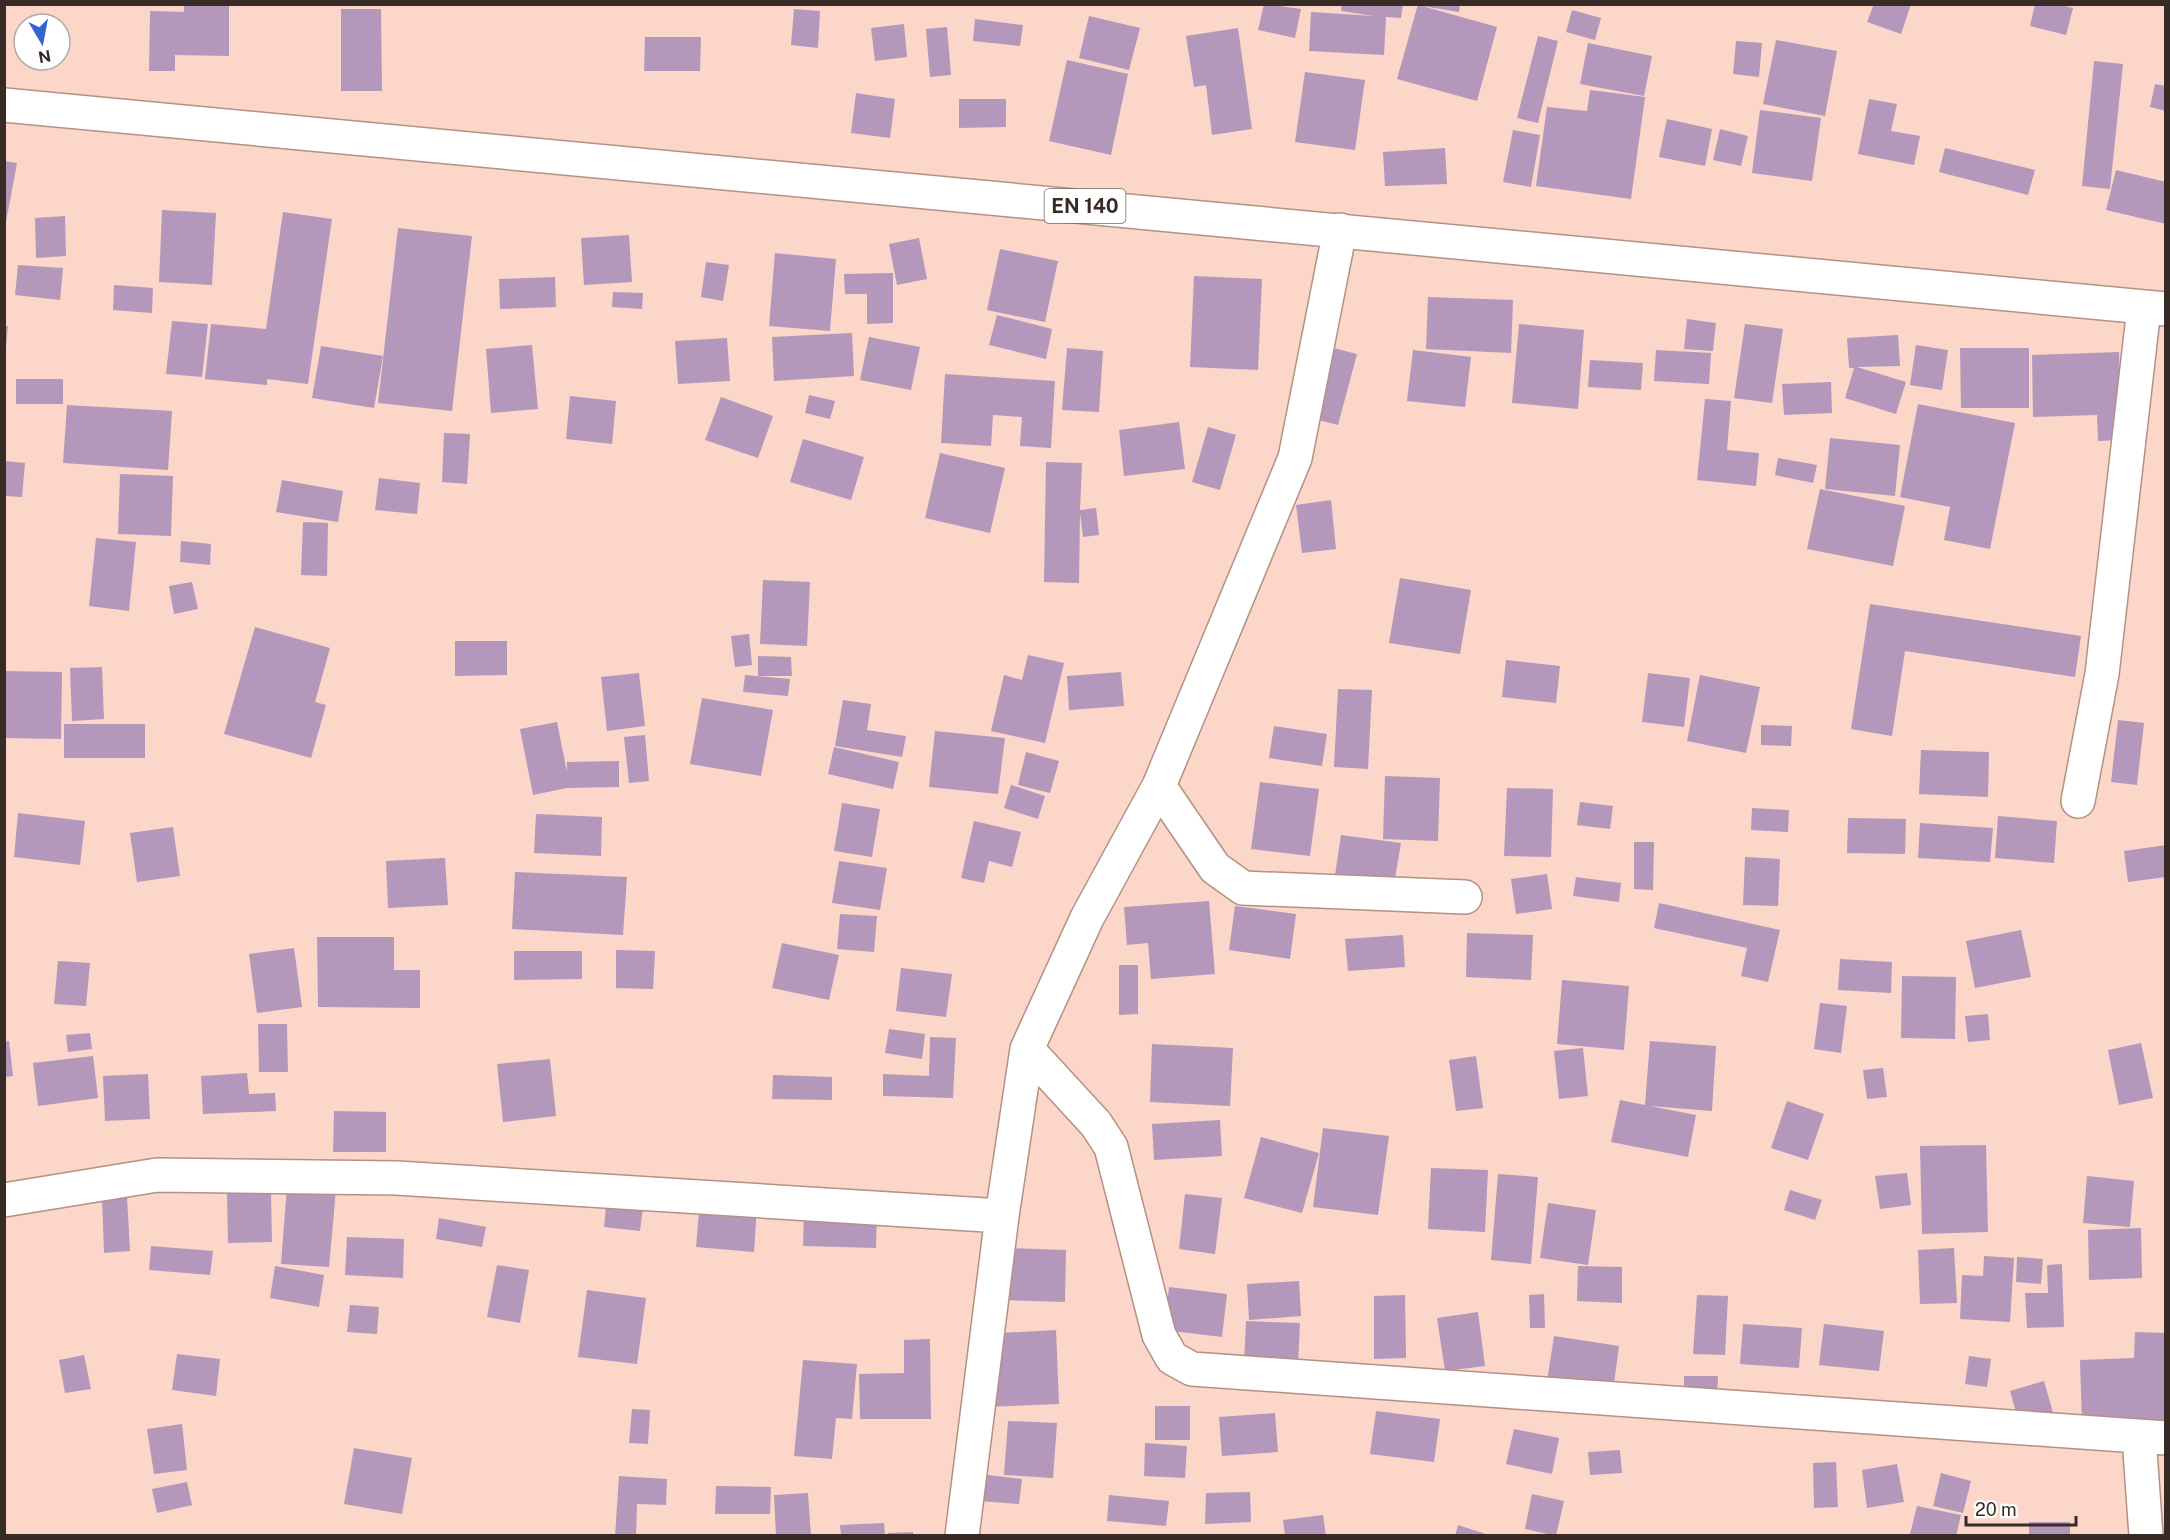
<svg xmlns="http://www.w3.org/2000/svg" width="2170" height="1540" viewBox="0 0 2170 1540" font-family="'Public Sans',sans-serif">
  <style>
    .building { fill: #b398bc }
    .lines { fill: none; stroke-linecap: round; stroke-linejoin: round }
    .street-casing { stroke: #b39185; stroke-width: 36 }
    .primary-casing { stroke: #b39185; stroke-width: 36 }
    .street { stroke: #fff; stroke-width: 33 }
    .primary { stroke: #fff; stroke-width: 33 }
    .labels { text-anchor: middle; stroke-width: 4.5; stroke-linejoin: round; paint-order: stroke }
    .shield { fill: #fff; stroke: #746a66; stroke-width: 1.5 }
    .shield-label { font-size: 20px; font-weight: bold; fill: #382a25 }
  </style>
  <rect width="100%" height="100%" fill="#fbd6c9"/>
  <path class="building" d="M184,4H229V56L175,55V71H149L150,11L184,12Z
    M1264,4L1301,9L1295,38L1258,30Z
    M1342,4H1403L1401,18L1386,17L1384,55L1309,51L1311,12L1374,16L1341,11Z
    M1418,4H1460L1459,12L1422,6L1497,27L1477,101L1397,79Z
    M1874,4H1911L1901,34L1867,22Z
    M2035,4H2056L2073,8L2066,35L2030,26Z
    M341,9H381L382,91H341Z
    M794,9L820,11L818,48L791,45Z
    M1572,10L1601,18L1595,40L1566,32Z
    M1089,16L1140,28L1129,70L1079,58Z
    M975,19L1023,25L1020,46L973,41Z
    M904,24L907,57L875,61L871,28Z
    M947,27L951,75L930,77L926,29Z
    M1238,28L1252,129L1212,135L1206,85L1194,87L1186,36Z
    M1538,36L1558,41L1538,123L1517,118Z
    M645,37H701L700,71H644Z
    M1776,40L1837,51L1825,116L1763,104Z
    M1736,41L1762,43L1759,77L1733,74Z
    M1588,43L1652,56L1644,96L1580,84Z
    M1067,60L1128,74L1111,155L1049,141Z
    M2094,61L2123,64L2110,189L2082,186Z
    M1305,72L1365,80L1355,150L1295,142Z
    M2155,84L2166,86V111L2150,107Z
    M1590,90L1645,97L1631,199L1536,186L1547,107L1587,111Z
    M856,93L895,99L890,138L851,133Z
    M959,99H1006V127L959,128Z
    M1869,99L1897,104L1891,131L1920,136L1914,165L1858,154Z
    M1760,110L1821,118L1812,181L1752,173Z
    M1667,119L1712,129L1705,166L1659,157Z
    M1720,129L1748,136L1741,166L1713,160Z
    M1513,130L1540,135L1531,187L1503,182Z
    M1445,148L1447,184L1385,186L1383,152Z
    M1945,148L2035,170L2028,195L1939,172Z
    M4,161L17,163L6,222H4Z
    M2116,170L2166,182V224L2106,210Z
    M162,210L216,213L212,285L159,282Z
    M283,212L332,219L308,384L267,379V385L205,379L211,324L266,329Z
    M65,216L66,256L36,258L35,218Z
    M398,228L472,236L452,411L378,403Z
    M629,235L632,282L584,285L581,238Z
    M919,238L927,279L897,285L889,244Z
    M1000,249L1058,261L1045,322L987,310Z
    M775,253L836,259L830,331L769,326Z
    M706,262L729,265L723,301L701,297Z
    M18,265L63,268L60,300L15,295Z
    M893,273V323L867,324V294H845L844,274Z
    M1194,276L1262,279L1258,370L1190,367Z
    M555,277L556,307L500,309L499,279Z
    M114,285L153,288L152,313L113,310Z
    M613,292L643,293L642,309L612,307Z
    M1428,297L1513,300L1511,353L1426,349Z
    M997,315L1052,329L1046,359L989,345Z
    M1687,319L1716,323L1713,351L1684,349Z
    M172,321L208,324L202,377L166,374Z
    M1519,324L1584,330L1578,409L1512,403Z
    M1745,324L1783,329L1772,403L1734,398Z
    M4,326H8L6,347H4Z
    M852,333L854,376L774,381L772,337Z
    M1898,335L1900,366L1857,367L1906,382L1896,414L1845,398L1854,368H1849L1847,338Z
    M869,337L920,347L911,390L860,380Z
    M727,338L730,381L678,384L675,341Z
    M1314,343L1357,354L1338,425L1295,414Z
    M532,345L538,409L491,413L486,349Z
    M1916,345L1948,350L1942,390L1910,385Z
    M321,346L383,356L374,408L312,398Z
    M1067,348L1103,351L1099,412L1062,410Z
    M1960,348H2029V408H1961Z
    M1413,350L1471,357L1465,407L1407,401Z
    M1656,350L1711,353L1709,384L1654,381Z
    M2119,352L2121,440L2098,441L2097,415L2033,417L2032,355Z
    M1590,360L1643,363L1641,390L1588,387Z
    M945,374L1055,381L1051,448L1020,446L1022,417L993,415L991,446L941,443Z
    M16,379H63V404H16Z
    M1831,382L1832,413L1784,415L1782,384Z
    M809,395L835,401L830,419L805,413Z
    M570,396L616,401L612,444L566,439Z
    M721,397L773,416L758,458L705,440Z
    M1705,399L1731,401L1727,450L1759,453L1756,486L1697,480Z
    M1918,404L2015,423L1990,549L1944,540L1950,507L1900,497Z
    M67,405L172,411L168,470L63,463Z
    M1179,422L1185,469L1124,476L1119,430Z
    M1208,427L1236,435L1220,490L1192,482Z
    M444,433L470,434L467,484L442,482Z
    M1830,438L1900,445L1895,496L1825,489Z
    M803,439L864,457L851,500L790,482Z
    M940,453L1005,468L990,533L925,518Z
    M1778,458L1817,465L1813,483L1775,475Z
    M4,461L25,463L22,497L4,496Z
    M1046,462L1082,463L1080,510L1096,508L1099,535L1083,537L1080,513L1079,583L1044,582Z
    M120,474L173,476L171,536L118,534Z
    M379,478L420,483L417,514L375,510Z
    M282,480L343,491L338,522L276,512Z
    M1820,489L1905,506L1893,566L1807,549Z
    M1331,500L1336,549L1302,553L1296,505Z
    M303,522L328,523L327,576L301,575Z
    M96,538L136,542L129,611L89,606Z
    M181,541L211,544L210,565L180,562Z
    M1400,578L1471,590L1460,654L1389,643Z
    M763,580L810,582L807,646L760,644Z
    M192,582L198,609L174,614L169,586Z
    M1870,604L2081,636L2075,677L1905,651L1892,736L1851,729Z
    M255,627L330,648L315,702L326,705L311,758L224,734Z
    M749,634L752,665L735,667L731,636Z
    M455,641H507V675L455,676Z
    M1028,655L1064,663L1045,743L991,731L1004,675L1022,680Z
    M758,656L791,657L792,676H758Z
    M1506,660L1560,666L1556,703L1502,697Z
    M102,667L104,719L72,721L70,668Z
    M4,671L62,672L61,739L4,738Z
    M1121,672L1124,706L1069,710L1067,676Z
    M639,673L645,726L607,731L601,677Z
    M1648,673L1690,678L1684,727L1642,722Z
    M745,675L790,679L788,696L743,692Z
    M1700,675L1760,687L1746,753L1687,741Z
    M1338,689L1372,690L1368,769L1334,767Z
    M702,698L773,710L761,776L690,764Z
    M843,700L871,704L867,730L906,736L902,757L835,746Z
    M2118,720L2144,723L2137,785L2111,782Z
    M557,722L567,772V762L619,761V787L567,788L533,795L520,729Z
    M64,724H145V758H64Z
    M1761,725L1792,726L1791,746L1761,745Z
    M1274,726L1327,734L1322,766L1269,758Z
    M935,731L1005,738L998,794L929,787Z
    M645,735L649,781L629,783L624,737Z
    M834,747L899,762L893,789L828,774Z
    M1921,750L1989,752L1988,797L1919,794Z
    M1026,752L1059,761L1050,793L1018,785Z
    M1385,776L1440,778L1438,841L1383,839Z
    M1260,782L1319,789L1310,856L1251,849Z
    M1011,785L1045,796L1038,819L1004,808Z
    M1507,788L1553,789L1551,857L1504,856Z
    M1580,802L1613,806L1610,829L1577,825Z
    M842,803L880,809L872,857L834,851Z
    M1752,808L1789,810L1788,832L1751,830Z
    M18,813L85,821L80,865L14,857Z
    M536,814L602,817L601,856L534,853Z
    M1998,816L2057,821L2054,863L1995,858Z
    M1848,818L1906,819L1905,854L1847,853Z
    M974,821L1021,832L1012,867L989,861L984,883L961,878Z
    M1920,823L1993,828L1990,862L1918,858Z
    M173,827L180,876L137,882L130,833Z
    M1341,835L1401,843L1394,884L1335,875Z
    M1634,842H1654L1653,890L1634,889Z
    M2166,845V877L2128,882L2124,851Z
    M1745,857L1780,859L1778,906L1743,905Z
    M445,858L448,905L388,908L386,861Z
    M839,861L887,868L880,910L832,903Z
    M515,872L627,877L623,935L512,929Z
    M1547,874L1552,909L1516,914L1511,879Z
    M1576,877L1621,883L1619,902L1573,896Z
    M1209,901L1215,974L1151,979L1148,943L1127,945L1124,907Z
    M1659,903L1780,930L1768,982L1741,976L1747,948L1654,928Z
    M1235,906L1296,914L1290,959L1229,950Z
    M840,914L877,916L874,952L837,949Z
    M2021,930L2031,977L1975,988L1966,941Z
    M1467,933L1533,935L1531,980L1466,977Z
    M1403,935L1405,967L1348,971L1345,939Z
    M317,937H394V970H420V1008L318,1007Z
    M782,943L839,955L829,1000L772,988Z
    M294,948L302,1007L257,1013L249,954Z
    M616,950L655,951L653,989L616,988Z
    M514,951H582V979L514,980Z
    M1840,959L1892,962L1891,993L1838,990Z
    M58,961L90,963L86,1006L54,1004Z
    M1119,965H1138V1014L1119,1015Z
    M901,968L952,974L946,1017L896,1011Z
    M1902,976L1956,977L1955,1039L1901,1038Z
    M1562,980L1629,986L1624,1050L1557,1044Z
    M1820,1003L1847,1006L1841,1053L1814,1049Z
    M1988,1014L1990,1040L1968,1042L1965,1016Z
    M258,1024H287L288,1072H259Z
    M889,1029L925,1034L922,1059L885,1053Z
    M90,1033L92,1049L68,1052L66,1035Z
    M930,1037L956,1038L953,1098L883,1096V1074L929,1076Z
    M9,1041L13,1076L4,1077V1042Z
    M1650,1041L1716,1046L1712,1111L1650,1106L1696,1115L1688,1157L1611,1142L1620,1100L1645,1105Z
    M2141,1043L2153,1098L2119,1105L2108,1050Z
    M1152,1044L1233,1048L1230,1106L1150,1102Z
    M1583,1048L1588,1096L1559,1099L1554,1051Z
    M93,1056L98,1098L38,1106L33,1063Z
    M1476,1056L1483,1108L1456,1111L1449,1060Z
    M550,1059L556,1116L503,1122L497,1064Z
    M1883,1068L1887,1097L1867,1099L1863,1070Z
    M247,1073L249,1094L275,1093L276,1111L203,1114L201,1076Z
    M148,1074L150,1119L105,1121L103,1076Z
    M773,1075L832,1077V1100L772,1099Z
    M1787,1101L1824,1114L1808,1160L1771,1148Z
    M334,1111L386,1112V1152H333Z
    M1220,1120L1222,1156L1154,1160L1152,1124Z
    M1323,1128L1389,1136L1378,1215L1313,1207Z
    M1261,1137L1319,1153L1302,1213L1244,1198Z
    M1986,1145L1988,1232L1922,1234L1920,1146Z
    M1431,1168L1488,1170L1485,1232L1428,1229Z
    M1907,1173L1911,1205L1880,1209L1875,1176Z
    M1498,1174L1538,1177L1531,1264L1491,1260Z
    M2087,1176L2134,1181L2130,1227L2083,1223Z
    M287,1186L336,1190L329,1267L281,1264Z
    M608,1187L645,1191L640,1231L604,1227Z
    M701,1188L758,1192L754,1252L696,1247Z
    M1790,1190L1822,1200L1815,1220L1784,1210Z
    M271,1193L272,1242L228,1243L227,1194Z
    M1185,1194L1222,1198L1215,1254L1179,1249Z
    M127,1196L130,1251L104,1253L102,1197Z
    M1548,1203L1596,1210L1588,1265L1540,1258Z
    M804,1209L877,1211L876,1248L803,1246Z
    M439,1218L486,1227L482,1247L436,1239Z
    M2141,1228L2142,1278L2089,1280L2088,1230Z
    M347,1237L404,1239L403,1278L345,1275Z
    M151,1246L213,1251L210,1275L149,1270Z
    M1006,1248L1066,1250L1065,1302L1004,1300Z
    M1954,1248L1957,1303L1920,1304L1918,1250Z
    M1984,1256L2014,1258L2010,1322L1960,1319L1962,1275L1983,1276Z
    M2017,1257L2043,1259L2041,1284L2016,1282Z
    M2062,1264L2064,1327L2027,1328L2025,1293H2048L2047,1265Z
    M497,1265L529,1270L520,1323L487,1317Z
    M275,1266L324,1275L319,1307L270,1298Z
    M1578,1266L1622,1267V1303L1577,1301Z
    M1299,1281L1301,1316L1249,1320L1247,1284Z
    M1169,1287L1227,1294L1222,1337L1164,1330Z
    M587,1290L646,1298L637,1364L578,1357Z
    M1544,1294L1545,1328H1530L1529,1295Z
    M1405,1295L1406,1358L1374,1359V1296Z
    M1697,1295L1728,1296L1725,1355L1693,1354Z
    M350,1305L379,1307L377,1334L347,1332Z
    M1478,1312L1485,1366L1445,1371L1437,1318Z
    M1246,1321L1300,1323L1298,1365L1244,1363Z
    M1743,1324L1802,1328L1799,1368L1740,1364Z
    M1824,1324L1884,1331L1879,1371L1819,1365Z
    M1056,1330L1059,1404L984,1407L981,1334Z
    M2135,1332L2166,1333V1421L2082,1424L2080,1360L2134,1358Z
    M1554,1336L1619,1346L1614,1384L1591,1380L1588,1401L1545,1395Z
    M930,1339L931,1419H860L859,1374L904,1373V1340Z
    M177,1354L220,1359L216,1396L172,1390Z
    M84,1355L91,1389L65,1393L59,1360Z
    M1969,1356L1991,1359L1987,1387L1965,1384Z
    M803,1360L857,1364L852,1419L836,1418L832,1459L794,1456Z
    M1684,1376H1718L1717,1396H1684Z
    M2044,1381L2056,1423L2022,1433L2010,1391Z
    M1155,1406H1190V1440H1155Z
    M632,1409L650,1410L648,1444L629,1443Z
    M1376,1411L1440,1419L1434,1462L1370,1454Z
    M1275,1413L1278,1452L1222,1456L1219,1417Z
    M1008,1421L1057,1423L1053,1478L1004,1475Z
    M182,1424L187,1470L154,1474L147,1429Z
    M1514,1429L1559,1438L1552,1474L1506,1464Z
    M1145,1443L1187,1446L1185,1478L1144,1476Z
    M354,1448L412,1458L402,1514L344,1504Z
    M1620,1450L1622,1473L1590,1475L1588,1452Z
    M1836,1462L1838,1507L1814,1508L1813,1463Z
    M1897,1464L1904,1502L1867,1508L1862,1470Z
    M970,1473L1022,1479L1019,1504L967,1500Z
    M1941,1473L1971,1481L1963,1513L1933,1506Z
    M619,1476L667,1479L666,1505L637,1504L636,1536H615Z
    M187,1482L192,1505L157,1513L152,1489Z
    M716,1486L771,1487L770,1514H715Z
    M1250,1492L1251,1522L1205,1524L1206,1493Z
    M808,1493L811,1536H776L774,1495Z
    M1532,1494L1564,1501L1556,1536L1525,1529Z
    M1109,1495L1169,1501L1166,1526L1107,1521Z
    M1917,1506L1961,1515L1956,1536L1910,1534Z
    M1323,1515L1326,1536H1285L1283,1520Z
    M2029,1522H2070V1536H2029Z
    M884,1523L885,1536H841L840,1525Z
    M1458,1525L1489,1535L1488,1536H1455Z
    M913,1532V1536H888V1533Z"/>
  <g class="lines">
    <g class="street-casing">
      <path id="street" d="M1159,786L1215,868L1243,888L1465,897
        M2078,801L2102,674L2144,308
        M1027,1049L1096,1124L1111,1147L1159,1335L1172,1358L1192,1369L2166,1438
        M4,1200L157,1175L397,1178L1002,1216
        M2139,1437L2146,1536
        M962,1536L1002,1216L1027,1049L1087,918L1159,786L1295,458L1340,230"/>
    </g>
    <g class="primary-casing">
      <path id="primary" d="M4,105L2166,309"/>
    </g>
    <use href="#street" class="street"/>
    <use href="#primary" class="primary"/>
  </g>
  <g class="labels">
    <rect class="shield" x="1044.5" y="189" width="81" height="34" rx="4.5"/>
    <g class="shield-label">
      <text x="1085" y="213">EN 140</text>
    </g>
  </g>
  <rect width="2170" height="1540" fill="none" stroke="#382a25" stroke-width="12"/>
  <g transform="translate(42 42) rotate(170)"><circle r="28" fill="#ffffff" stroke="#afaaa8" stroke-width="1.5"/>
  <path d="M0-4.5L10 22L0 15L-10 22Z" fill="#3563d2"/>
  <text y="-9" font-size="16" font-weight="bold" text-anchor="middle" fill="#382a25">N</text>
  </g>
  <path d="M1966 1516v9h110v-9" fill="none" stroke="#382a25" stroke-width="3"/>
  <text x="1975" y="1516" font-size="18" fill="#382a25" stroke="#ffffff" stroke-width="4.5" paint-order="stroke">20 m</text>
</svg>
